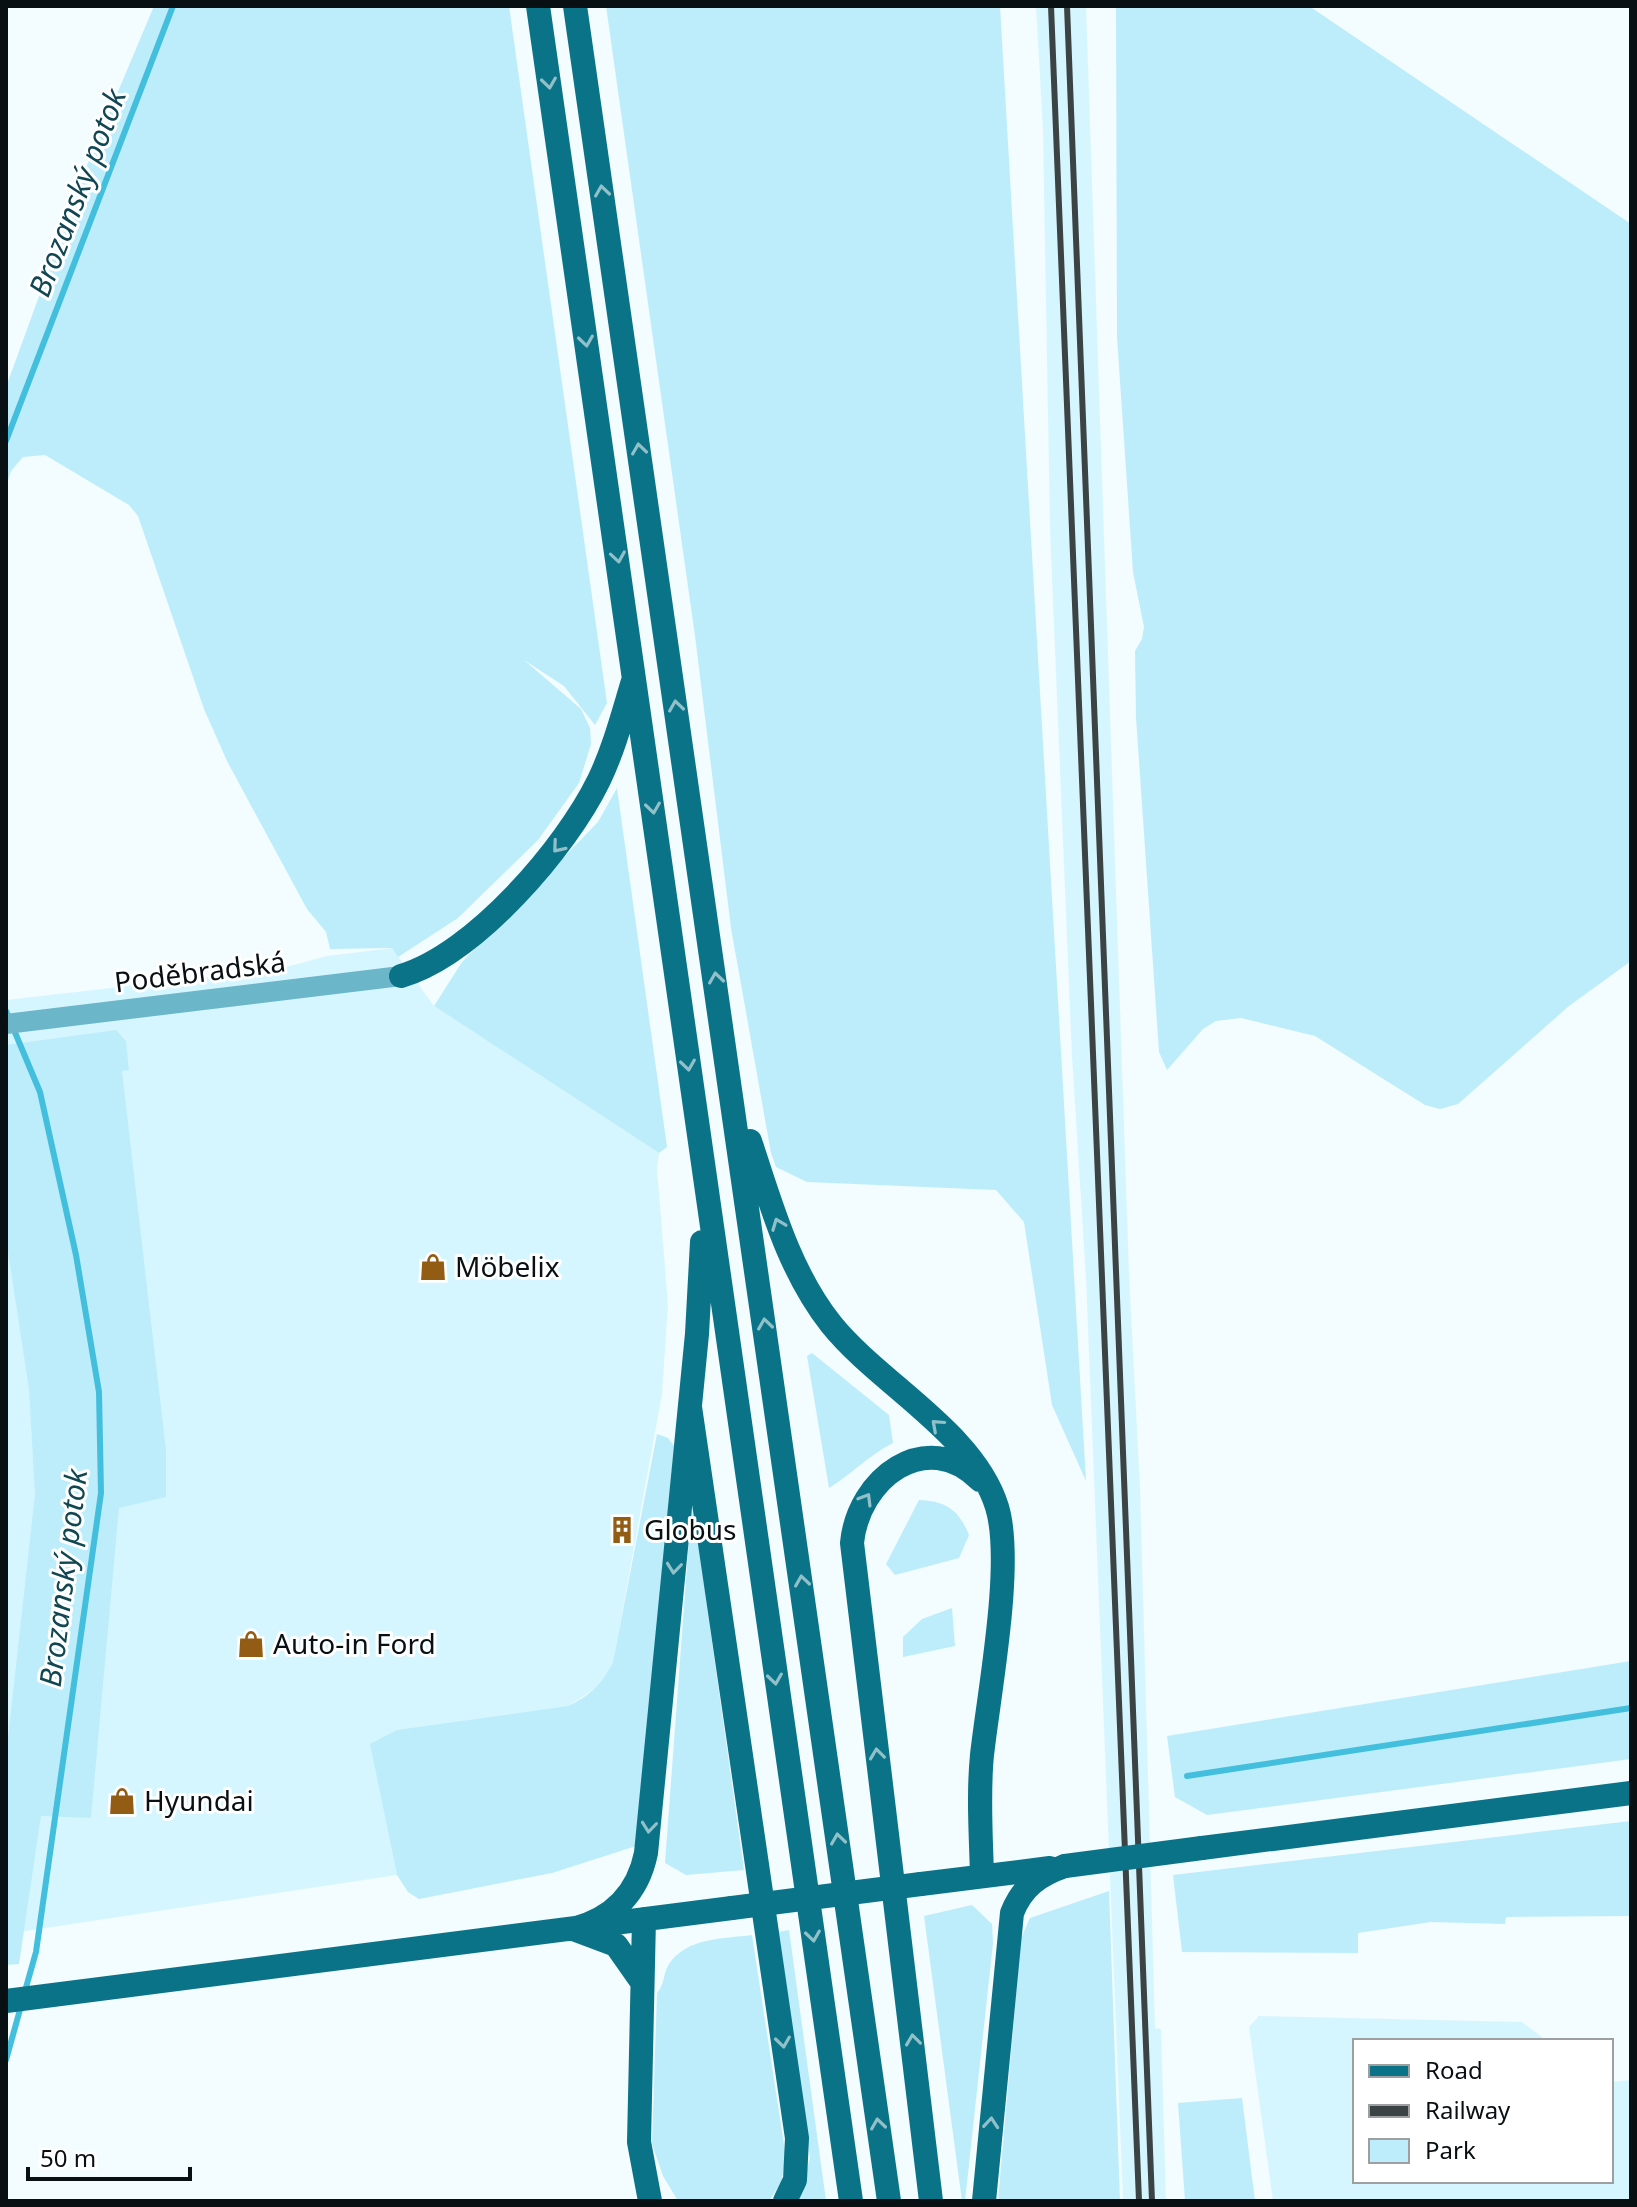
<svg xmlns="http://www.w3.org/2000/svg" width="1637" height="2207" viewBox="0 0 1637 2207" font-family="'Noto Sans',sans-serif">
  <style>
    .built { fill: #d6f6ff }
    .green { fill: #bdedfb }
    .lines { fill: none; stroke-linecap: round; stroke-linejoin: round }
    .stream { stroke: #43bfdd; stroke-width: 6 }
    .minor { stroke: #6cb6c9; stroke-width: 20 }
    .primary { stroke: #0a7388; stroke-width: 24 }
    .rail { stroke: #3b4345; stroke-width: 6 }
    .primary-bridge { stroke: #0a7388; stroke-width: 24 }
    .oneway { stroke: #91c0c9 }
    .labels { text-anchor: middle; stroke-width: 6; stroke-linejoin: round; paint-order: stroke }
    .street-label { font-size: 28px; fill: #091013; stroke: #fff }
    .poi-label { font-size: 28px; fill: #091013; stroke: #fff; text-anchor: start }
    .water-label { font-size: 30px; font-style: italic; fill: #114753; stroke: #fff }
  </style>
  <rect width="100%" height="100%" fill="#f3fcfe"/>
  <path class="built" d="M1036,6H1086L1129,1274L1140,1488L1155,2028L1161,2029L1166,2201H1123L1086,1278L1072,1056L1050,529L1043,131Z
    M392,948L434,1006L659,1153L657,1169L668,1305L662,1394L613,1662L602,1684L568,1706L371,1744L397,1875L6,1934V1000L279,969L327,956Z
    M1259,2016L1522,2022L1547,2041H1355V2181H1611V2082L1631,2080V2201H1273L1249,2027Z"/>
  <path class="green" d="M154,6H509L607,703L595,725L564,686L524,660L581,709L590,728L591,744L579,783L538,840L458,918L398,957L392,948L330,949L326,932L307,909L227,761L204,709L138,516L129,505L45,455L23,457L11,471L6,487V387L85,170Z
    M606,6H1000L1086,1481L1052,1405L1024,1222L996,1190L807,1182L776,1167L771,1153L731,928L695,636Z
    M1116,6H1309L1631,224V961L1569,1006L1458,1104L1440,1109L1425,1105L1315,1036L1241,1018L1216,1021L1203,1029L1167,1070L1159,1052L1136,717L1135,651L1142,639L1144,627L1133,572L1117,337Z
    M617,788L667,1147L659,1153L434,1006L462,962L598,822Z
    M116,1030L126,1041L129,1070L122,1071L166,1450V1497L119,1508L91,1818L41,1816L19,1964L6,1965V1756L35,1494L29,1389L6,1239V1045Z
    M812,1353L889,1415L893,1443C869,1455 852,1474 829,1488L807,1356Z
    M657,1434L668,1438L674,1446L636,1846L552,1873L419,1899L408,1892L397,1875L370,1744L397,1730L568,1706C591,1695 601,1685 613,1662Z
    M692,1499L744,1870L686,1875L665,1863Z
    M919,1500C946,1501 959,1510 969,1535L959,1558L895,1575L886,1564Z
    M952,1608L955,1646L903,1657V1637L922,1619Z
    M1631,1661V1759L1207,1815L1175,1797L1167,1736Z
    M1631,1821V1916L1506,1917L1505,1924L1431,1922L1358,1933V1953L1182,1952L1173,1875Z
    M1109,1891L1120,2201H998L1021,1938L1030,1918Z
    M972,1905L992,1924L993,1943L965,2201H962L924,1916Z
    M789,1930L826,2201H798L810,2158L779,1932Z
    M752,1935L786,2158L781,2183L769,2201H678L663,2176L652,2144L657,1993C665,1984 663,1973 669,1964C687,1937 724,1939 752,1935Z
    M1242,2098L1255,2201H1185L1178,2103Z"/>
  <g class="lines">
    <path class="stream" d="M6,441L173,6
      M6,1011L40,1092L76,1255L99,1392L101,1493L36,1952L25,1991
      M1187,1776L1631,1708
      M6,2060L21,2006"/>
    <path class="minor" d="M6,1024L401,976"/>
    <path class="primary" d="M538,6L851,2201
      M575,6L889,2201
      M401,976C475,954 566,848 599,780C614,749 623,714 633,681
      M750,1141C771,1204 789,1271 831,1324C879,1384 974,1432 997,1507C1014,1563 989,1692 982,1755C978,1795 981,1836 982,1876
      M690,1407L797,2138L795,2180L785,2201
      M1202,1848L1631,1793
      M921,1884L1050,1868
      M644,1919L639,2142L650,2201
      M573,1929C612,1919 638,1893 646,1853L697,1334L702,1242
      M576,1930L616,1945L642,1982
      M6,2001L732,1908
      M931,2201L852,1543C858,1479 926,1426 980,1480
      M984,2201L1012,1913C1022,1887 1039,1875 1065,1866"/>
    <path class="rail" d="M1051,6L1139,2201
      M1067,6L1152,2201"/>
    <path class="primary-bridge" d="M1065,1866L1202,1848
      M732,1908L921,1884"/>
  </g>
  <defs><path id="oneway-chevron" d="M-2-3.5L2.5 0L-2 3.5" fill="none" stroke-width="1.6" stroke-linecap="round" stroke-linejoin="round" transform="scale(2)"/></defs>
  <g class="oneway">
    <use href="#oneway-chevron" transform="translate(549 83) rotate(82)"/>
    <use href="#oneway-chevron" transform="translate(602 191) rotate(-98)"/>
    <use href="#oneway-chevron" transform="translate(586 341) rotate(82)"/>
    <use href="#oneway-chevron" transform="translate(639 449) rotate(-98)"/>
    <use href="#oneway-chevron" transform="translate(618 557) rotate(81)"/>
    <use href="#oneway-chevron" transform="translate(676 706) rotate(-98)"/>
    <use href="#oneway-chevron" transform="translate(653 808) rotate(82)"/>
    <use href="#oneway-chevron" transform="translate(558 847) rotate(130)"/>
    <use href="#oneway-chevron" transform="translate(716 978) rotate(-98)"/>
    <use href="#oneway-chevron" transform="translate(688 1065) rotate(82)"/>
    <use href="#oneway-chevron" transform="translate(778 1224) rotate(-111)"/>
    <use href="#oneway-chevron" transform="translate(765 1324) rotate(-98)"/>
    <use href="#oneway-chevron" transform="translate(937 1425) rotate(-138)"/>
    <use href="#oneway-chevron" transform="translate(866 1499) rotate(-59)"/>
    <use href="#oneway-chevron" transform="translate(674 1568) rotate(96)"/>
    <use href="#oneway-chevron" transform="translate(802 1581) rotate(-98)"/>
    <use href="#oneway-chevron" transform="translate(775 1679) rotate(82)"/>
    <use href="#oneway-chevron" transform="translate(877 1754) rotate(-97)"/>
    <use href="#oneway-chevron" transform="translate(649 1827) rotate(96)"/>
    <use href="#oneway-chevron" transform="translate(838 1839) rotate(-98)"/>
    <use href="#oneway-chevron" transform="translate(813 1936) rotate(82)"/>
    <use href="#oneway-chevron" transform="translate(913 2040) rotate(-97)"/>
    <use href="#oneway-chevron" transform="translate(783 2042) rotate(82)"/>
    <use href="#oneway-chevron" transform="translate(991 2123) rotate(-85)"/>
    <use href="#oneway-chevron" transform="translate(878 2124) rotate(-98)"/>
  </g>
  <defs>
    <g id="shop-bare" transform="scale(2.16)"><path d="M-5-2.5h2.3a2.7 3.5 0 0 1 5.4 0H5L5.5 6h-11ZM-1.5-2.5h3a1.5 2.3 0 0 0-3 0Z" fill="#935c14" stroke="#fff" stroke-width="2.5" paint-order="stroke"/></g>
    <g id="building-bare" transform="scale(2.16)"><path d="M-4-6H4V6H1V3H-1V6H-4ZM-2.5-4.3h1.7v1.8h-1.7ZM.8-4.3h1.7v1.8H.8ZM-2.5-1h1.7V.8h-1.7ZM.8-1h1.7V.8H.8Z" fill="#935c14" stroke="#fff" stroke-width="2.5" paint-order="stroke"/></g>
  </defs>
  <g fill-rule="evenodd">
    <use href="#shop-bare" x="433" y="1267"/>
    <use href="#building-bare" x="622" y="1530"/>
    <use href="#shop-bare" x="251" y="1644"/>
    <use href="#shop-bare" x="122" y="1801"/>
  </g>
  <g class="labels">
    <g class="street-label">
      <text transform="translate(200 972) rotate(-7)" y="10">Poděbradská</text>
    </g>
    <g class="poi-label">
      <text x="455" y="1277">Möbelix</text>
      <text x="644" y="1540">Globus</text>
      <text x="273" y="1654">Auto-in Ford</text>
      <text x="144" y="1811">Hyundai</text>
    </g>
    <g class="water-label">
      <text transform="translate(78 193) rotate(-69)" y="10">Brozanský potok</text>
      <text transform="translate(64 1578) rotate(-83)" y="10">Brozanský potok</text>
    </g>
  </g>
  <rect width="1637" height="2207" fill="none" stroke="#091013" stroke-width="16"/>
  <rect x="1353" y="2039" width="260" height="144" fill="#ffffff" stroke="#9d9fa1" stroke-width="2"/>
  <rect x="1369" y="2065" width="40" height="12" fill="#0a7388" stroke="#9d9fa1" stroke-width="2"/>
  <text x="1425" y="2079" font-size="24" fill="#091013">Road</text>
  <rect x="1369" y="2105" width="40" height="12" fill="#3b4345" stroke="#9d9fa1" stroke-width="2"/>
  <text x="1425" y="2119" font-size="24" fill="#091013">Railway</text>
  <rect x="1369" y="2139" width="40" height="24" fill="#bdedfb" stroke="#9d9fa1" stroke-width="2"/>
  <text x="1425" y="2159" font-size="24" fill="#091013">Park</text>
  <path d="M28 2167v12h162v-12" fill="none" stroke="#091013" stroke-width="4"/>
  <text x="40" y="2167" font-size="24" fill="#091013" stroke="#ffffff" stroke-width="6" paint-order="stroke">50 m</text>
</svg>
